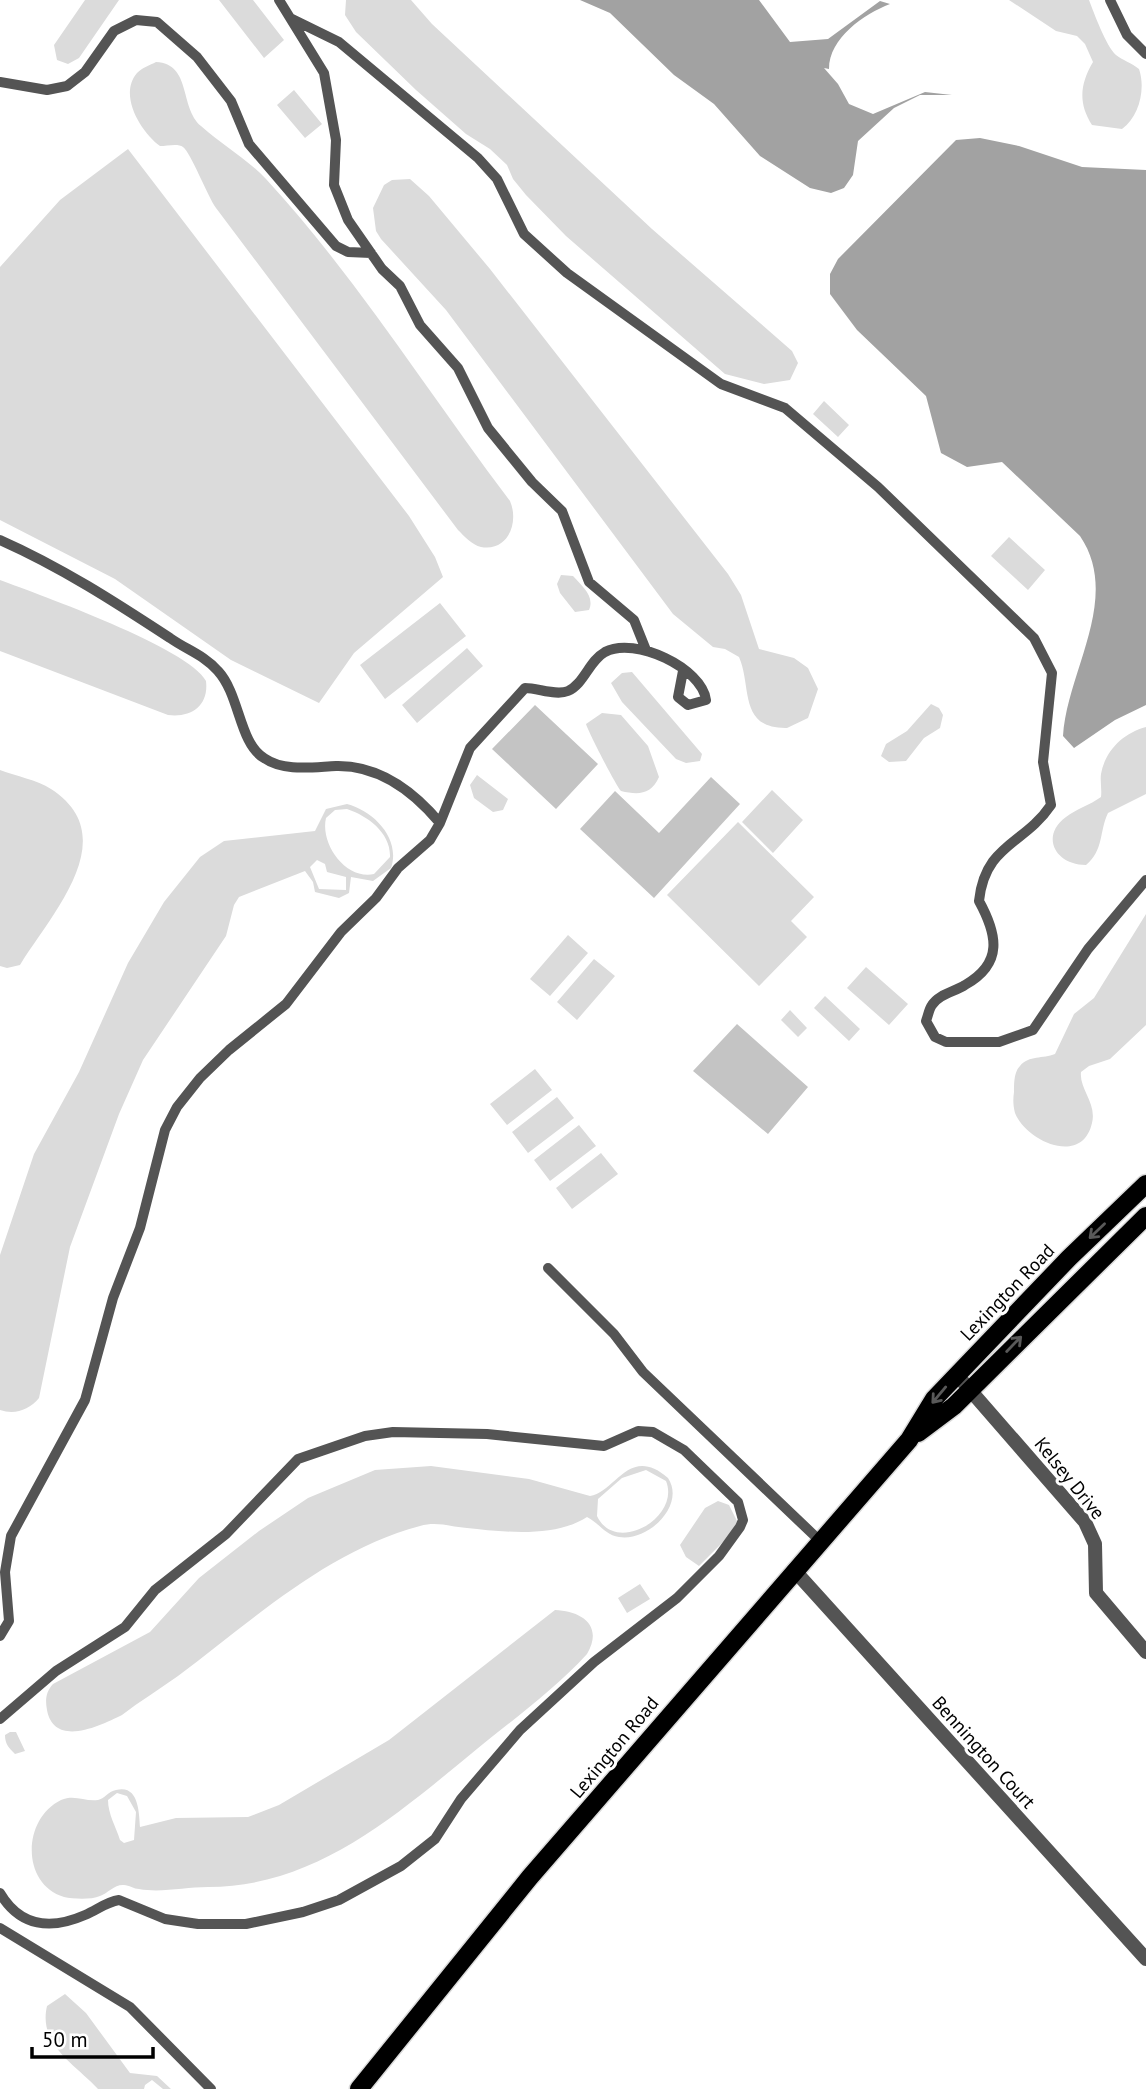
<svg xmlns="http://www.w3.org/2000/svg" width="1146" height="2089" viewBox="0 0 1146 2089" font-family="'PT Sans',sans-serif">
  <style>
    .green { fill: #dbdbdb; fill-rule: evenodd }
    .water { fill: #a2a2a2 }
    .building { fill: #c4c4c4 }
    .lines { fill: none; stroke-linecap: round; stroke-linejoin: round }
    .primary-casing { stroke: #dbdbdb; stroke-width: 21 }
    .service { stroke: #545454; stroke-width: 10 }
    .minor { stroke: #545454; stroke-width: 14 }
    .primary { stroke: #000; stroke-width: 18 }
    .oneway { stroke: #595959 }
    .labels { text-anchor: middle; stroke-width: 6; stroke-linejoin: round; paint-order: stroke }
    .street-label { font-size: 19px; fill: #000; stroke: #fff }
  </style>
  <rect width="100%" height="100%" fill="#fff"/>
  <path class="green" d="M85,0H119L79,58L68,64L57,60L54,45Z
    M219,0H253L284,40L264,58Z
    M346,0H411L432,24L652,229L792,351L798,363L790,380L764,384L725,374L566,236L526,195L513,179L507,165L490,149L466,134L416,90L356,32L345,15Z
    M1009,0H1089C1094,13 1106,46 1116,55C1122,60 1132,63 1139,69C1146,89 1139,117 1122,129L1092,125C1078,103 1080,84 1093,62L1085,44L1077,36L1056,31Z
    M156,62C192,64 179,107 201,126C222,145 246,158 266,179C357,278 429,394 510,501C519,521 509,552 481,547C472,545 464,536 458,530L216,208C207,195 191,153 183,147C178,143 167,146 160,146C141,132 118,95 137,73C142,68 150,65 156,62Z
    M294,90L322,124L305,138L277,105Z
    M128,149L409,516L435,557L443,577L354,653L319,703L231,660L115,579L0,520V267L60,200Z
    M410,179L429,196L490,269L728,574L741,595L759,649L794,658L808,668L818,689L808,718L787,728C738,729 752,686 739,657L725,649L713,647L673,614L446,310L381,239L376,231L373,208L384,185L392,180Z
    M824,401L849,425L838,437L813,414Z
    M1009,537L1045,570L1028,590L991,556Z
    M561,575L573,576C582,586 595,596 589,610L575,612L560,593L557,584Z
    M0,580C40,595 189,648 206,681C209,706 191,718 168,715L0,651Z
    M440,603L466,636L385,699L360,665Z
    M467,648L483,666L417,723L402,705Z
    M632,672L702,754L700,761L686,763L676,759L622,702L611,683L622,673Z
    M931,704L939,708L943,715L940,728L924,738L906,761L889,762L881,756L886,744L907,731Z
    M602,713L621,715L648,746L659,777C651,795 638,795 621,791C616,786 588,731 586,724Z
    M1146,727V794L1108,813C1099,832 1104,850 1086,865C1055,865 1040,836 1066,817C1076,809 1090,805 1101,797C1102,789 1100,782 1101,774C1105,751 1123,733 1146,727Z
    M0,770C16,776 37,780 51,789C125,837 51,914 20,965L7,968L0,966Z
    M477,775L508,799L503,810L493,812L474,798L470,785Z
    M772,790L803,820L773,853L742,822Z
    M347,804C374,811 401,839 391,868L373,881L351,877L349,893L339,898L315,892L313,882L305,871L239,897L234,905L226,936L143,1060L119,1114L70,1247L39,1398C29,1410 15,1415 0,1410V1255L34,1154L79,1072L128,963L164,902L200,857L224,841L315,831L326,809ZM347,809C368,816 391,833 390,857L374,874C345,880 320,843 326,818L335,810ZM317,860L325,864L327,872L346,877V890L319,889L310,867Z
    M738,822L814,897L791,921L807,937L759,986L667,895Z
    M1146,914V1025L1110,1059L1089,1066L1081,1072C1079,1089 1097,1103 1092,1123C1082,1167 1026,1141 1015,1113C1013,1105 1013,1099 1014,1092C1014,1083 1014,1072 1020,1066C1029,1055 1043,1059 1055,1054L1074,1014L1094,998Z
    M568,935L588,953L550,996L530,979Z
    M594,959L615,976L577,1020L557,1002Z
    M866,967L908,1004L889,1025L847,988Z
    M825,996L860,1029L849,1041L814,1008Z
    M790,1010L807,1028L798,1037L781,1020Z
    M535,1069L552,1090L507,1125L490,1104Z
    M557,1097L574,1118L528,1153L512,1132Z
    M579,1125L596,1146L550,1181L534,1160Z
    M601,1153L618,1174L572,1209L556,1188Z
    M431,1466L529,1479L590,1496C615,1493 629,1444 668,1478C686,1505 648,1542 619,1537C605,1535 599,1523 587,1517C555,1538 504,1532 467,1528C451,1527 437,1521 420,1526C327,1551 254,1619 178,1676C160,1689 140,1701 122,1715C100,1726 54,1748 47,1710C45,1699 46,1692 53,1684L150,1632L199,1578L259,1531L308,1498L375,1470ZM646,1470L666,1481C681,1518 615,1555 597,1516L598,1499L622,1478Z
    M718,1501L729,1505L737,1521L734,1531L699,1566L686,1557L680,1545L705,1508Z
    M640,1584L650,1599L627,1613L618,1598Z
    M555,1610C581,1611 604,1625 587,1654C557,1687 518,1716 483,1744C402,1810 319,1887 208,1887C185,1887 161,1893 139,1889C134,1889 129,1885 124,1885C115,1884 108,1893 100,1896C91,1900 73,1899 64,1897C21,1884 22,1819 61,1800C75,1794 85,1802 98,1800C104,1799 109,1791 116,1790C139,1784 139,1813 140,1827L176,1818L248,1817L279,1805L389,1740ZM117,1793L127,1796L136,1812L134,1840L124,1843L120,1840C116,1827 108,1814 108,1800Z
    M10,1732H16L25,1751L15,1754C9,1748 5,1744 5,1735Z
    M65,1994L86,2013L130,2073L157,2076L171,2089H163L152,2080L145,2085L144,2089H98C75,2064 38,2045 47,2006Z"/>
  <path class="water" d="M580,0H759L790,42L828,39L880,1L890,4C864,14 829,38 829,69L824,68L838,84L849,104L873,114L925,92L952,95H920L894,108L858,141L853,175L844,188L831,193L810,188L760,156L714,104L674,75L610,13Z
    M980,138L1019,146L1082,167L1146,170V705L1115,720L1074,748L1063,736C1067,671 1122,598 1080,536L1002,462L967,467L941,453L926,396L857,330L830,294V274L838,259L956,140Z"/>
  <path class="building" d="M535,705L598,764L556,809L492,749Z
    M711,777L740,804L654,898L580,829L615,791L659,833Z
    M737,1024L808,1087L768,1134L693,1071Z"/>
  <g class="lines">
    <g class="primary-casing">
      <path id="primary" d="M918,1433L954,1406L1146,1216
        M359,2089L530,1877L909,1440L934,1399L1069,1258L1146,1184"/>
    </g>
    <path class="service" d="M279,0L324,73L336,140L334,185L348,220L382,269L400,286L420,325L458,368L488,428L532,482L562,511L589,582L634,620L646,650
      M1110,0L1127,35L1146,54
      M290,18L339,42L478,158L497,179L524,234L567,273L721,384L785,408L878,487L1034,638L1052,673L1043,762L1051,805C1024,845 985,844 979,901C997,934 1004,963 965,985C954,992 939,994 932,1005C929,1009 928,1016 926,1021L935,1037L946,1042H999L1033,1030L1088,949L1146,880
      M0,82L47,90L67,86L85,72L114,31L136,20L157,22L197,57L231,101L249,144L336,246L348,252L371,253
      M0,540C61,567 115,602 170,638C187,650 204,655 218,671C240,695 239,743 264,758C284,772 313,767 336,766C379,765 414,792 440,823L470,748L525,688C538,688 556,696 568,691C584,684 589,661 605,652C635,636 702,668 706,700L688,705L678,697L683,671
      M548,1268L614,1334L643,1372L820,1541
      M0,1636L9,1621L5,1572L11,1536L85,1400L113,1298L140,1228L165,1130L177,1107L200,1078L229,1050L286,1004L341,932L376,898L398,868L430,840L440,823
      M0,1719L56,1671L125,1627L155,1590L226,1534L298,1459L365,1436L393,1432L487,1434L604,1446L638,1431L653,1432L684,1450L738,1502L743,1520L740,1527L719,1556L677,1598L594,1662L520,1730L461,1799L435,1839L401,1866L339,1900L303,1912L246,1924H198L165,1919L119,1900C106,1902 97,1910 85,1915C51,1930 20,1927 0,1893
      M0,1928L130,2007L211,2089"/>
    <path class="minor" d="M957,1375L1085,1522L1095,1544L1096,1593L1146,1652
      M794,1570L1146,1959"/>
    <use href="#primary" class="primary"/>
  </g>
  <defs><path id="oneway-shaft" d="M-6 0H5M1.5-3L5.5 0L1.5 3" fill="none" stroke-width="1.6" stroke-linecap="round" stroke-linejoin="round" transform="scale(1.75)"/></defs>
  <g class="oneway">
    <use href="#oneway-shaft" transform="translate(1097 1231) rotate(136)"/>
    <use href="#oneway-shaft" transform="translate(1014 1344) rotate(-46)"/>
    <use href="#oneway-shaft" transform="translate(939 1395) rotate(130)"/>
  </g>
  <g class="labels">
    <g class="street-label">
      <text transform="translate(1007 1292) rotate(-46)" y="7">Lexington Road</text>
      <text transform="translate(1070 1478) rotate(51)" y="7">Kelsey Drive</text>
      <text transform="translate(614 1747) rotate(-50)" y="7">Lexington Road</text>
      <text transform="translate(984 1752) rotate(48)" y="7">Bennington Court</text>
    </g>
  </g>
  <path d="M32 2047v10h121v-10" fill="none" stroke="#000000" stroke-width="3.5"/>
  <text x="42" y="2047" font-size="21" fill="#000000" stroke="#ffffff" stroke-width="5" paint-order="stroke">50 m</text>
</svg>
